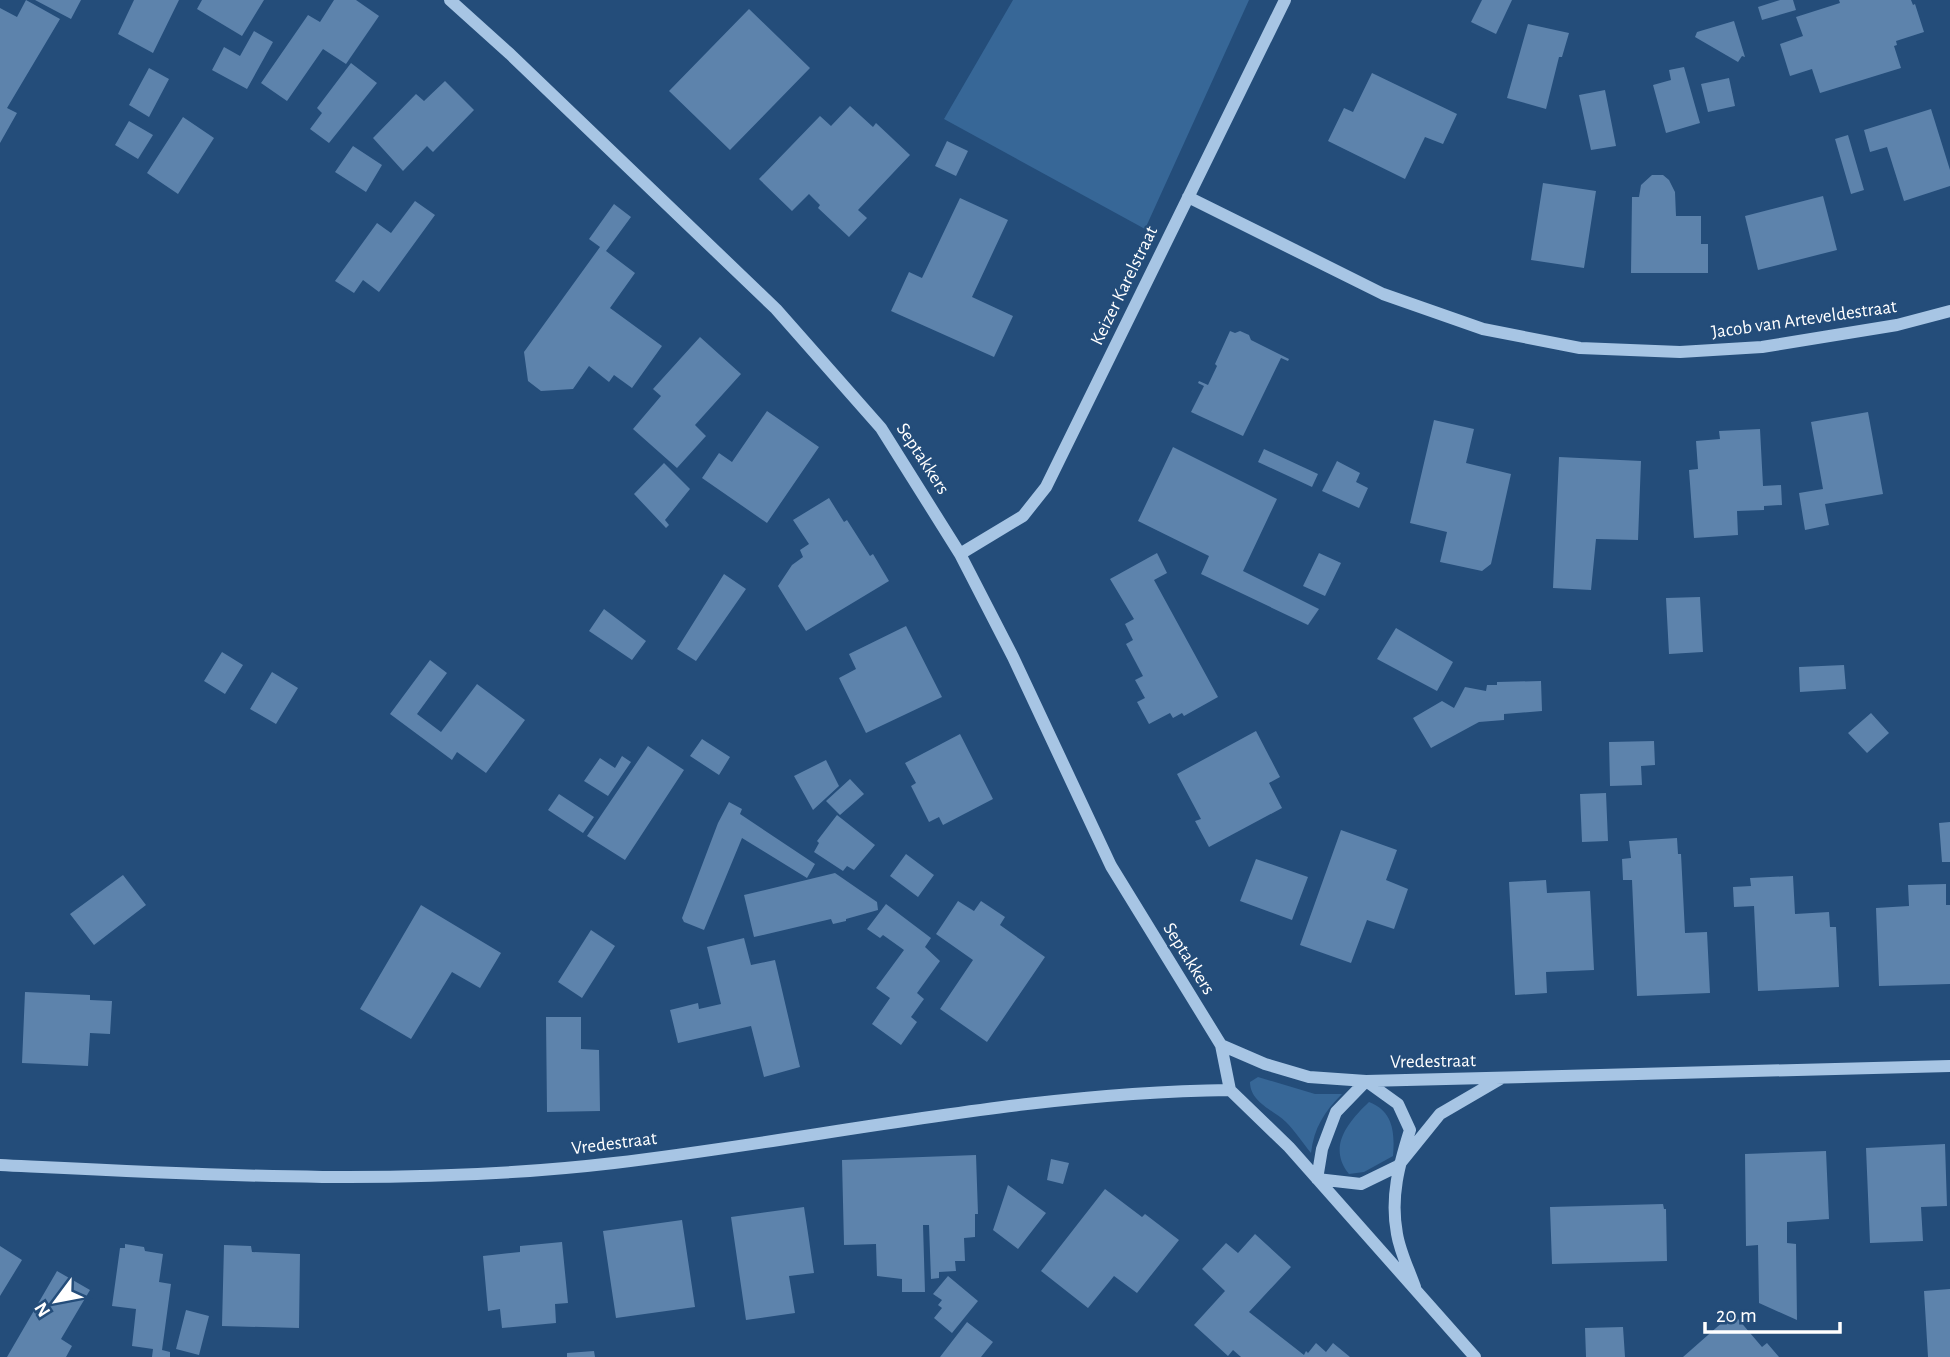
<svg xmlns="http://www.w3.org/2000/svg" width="1950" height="1357" viewBox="0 0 1950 1357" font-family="'Alegreya Sans',sans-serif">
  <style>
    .green { fill: #376797 }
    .building { fill: #5d83ac }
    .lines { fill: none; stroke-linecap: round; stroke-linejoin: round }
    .minor { stroke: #a7c5e4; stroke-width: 12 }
    .labels { text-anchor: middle; stroke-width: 5; stroke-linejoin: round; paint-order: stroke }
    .street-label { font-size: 19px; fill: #fff; stroke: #244d7a }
  </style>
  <rect width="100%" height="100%" fill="#244d7a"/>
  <path class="green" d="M1013,0H1249L1145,229L944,119Z
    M1258,1077L1315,1094H1342C1324,1112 1314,1128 1311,1153C1303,1143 1295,1131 1286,1122C1273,1110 1250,1102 1250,1082Z
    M1369,1102C1393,1111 1395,1132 1393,1156L1364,1172L1349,1174C1327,1147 1348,1122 1369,1102Z"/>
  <path class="building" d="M26,0L60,19L7,108L17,113L0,143V8L17,17Z
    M35,0H81L71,19Z
    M134,0H179L153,53L118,34Z
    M202,0H264L242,36L197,9Z
    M334,0H356L379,16L346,64L323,49L287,101L261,83L308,15L320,22Z
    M1482,0H1512L1496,34L1471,22Z
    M1780,0H1793L1796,10L1762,20L1758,7Z
    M1839,0H1911L1913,5L1915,4L1924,32L1896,41L1897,45L1894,46L1901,68L1820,93L1812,69L1790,76L1780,44L1803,36L1796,17L1840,3Z
    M749,9L810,68L730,150L669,91Z
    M1734,21L1745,57L1742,56L1738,62L1695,37L1697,32Z
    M1528,24L1569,33L1562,57H1559L1546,109L1507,98Z
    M254,31L273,42L247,89L212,70L224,47L240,56Z
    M351,63L377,83L329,143L310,129L322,113L317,108Z
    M1684,67L1700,123L1666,133L1653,85L1671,80L1669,70Z
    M149,68L169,79L149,117L129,105Z
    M1372,73L1457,114L1443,144L1425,137L1405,179L1328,141L1344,108L1353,112Z
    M1729,78L1735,106L1708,112L1701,84Z
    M445,81L474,110L433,152L427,146L403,171L373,138L416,94L424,101Z
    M1605,90L1616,146L1591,150L1579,95Z
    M850,106L873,127L876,123L910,155L858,210L867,218L849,237L818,208L820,205L809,194L792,211L759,179L820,116L831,126Z
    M1931,109L1950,170V186L1904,201L1887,147L1870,152L1864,130Z
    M183,117L214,138L178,194L147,173Z
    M129,121L153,135L138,159L115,145Z
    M1848,135L1864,190L1851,194L1835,139Z
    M947,141L968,151L956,176L935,166Z
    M353,146L382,165L366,192L335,172Z
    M1652,175H1663L1669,180L1675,192L1676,216H1701V244H1708V273H1631L1632,197H1639L1641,185Z
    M1543,183L1596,191L1584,268L1531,260Z
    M1823,196L1837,250L1758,270L1745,216Z
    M960,198L1008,220L972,297L1013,316L994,357L891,311L909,272L922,278Z
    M415,201L435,215L379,292L363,280L354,293L335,281L377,223L391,233Z
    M614,204L631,217L606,251L635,273L610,308L662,346L632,388L614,375L609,382L589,366L573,389L541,391L528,381L524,352L600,247L589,239Z
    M1230,331L1235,333L1240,331L1249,335L1251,340L1289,359L1288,361L1281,358L1243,436L1191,412L1204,386L1198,383L1199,381L1208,385L1217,366L1215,364Z
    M700,337L741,374L695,425L706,436L677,468L633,429L661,396L653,389Z
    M767,411L819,447L767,523L702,478L719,453L732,462Z
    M1868,412L1883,494L1825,504L1829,525L1805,530L1799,493L1823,489L1811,422Z
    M1434,420L1474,429L1466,463L1511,474L1491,564L1482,571L1440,562L1447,532L1410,523Z
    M1760,429L1763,486L1781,485L1782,505L1764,506V510L1737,511L1738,535L1694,538L1689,470L1698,469L1696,441L1720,439L1719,431Z
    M1173,447L1277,499L1243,571L1319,609L1308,625L1201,574L1209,556L1138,521Z
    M1264,449L1318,474L1312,487L1258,462Z
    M1559,457L1641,461L1638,540L1596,539L1591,590L1553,588Z
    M1337,461L1360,473L1356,482L1368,488L1359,508L1322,491Z
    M664,463L690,489L665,520L669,525L666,528L634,494Z
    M829,498L844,522L847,520L870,556L873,554L889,581L806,631L778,586L792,565L803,557L800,550L809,544L793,520Z
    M1157,553L1167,573L1154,580L1218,697L1184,716L1182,713L1173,718L1170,713L1149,724L1137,702L1145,698L1135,680L1143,676L1126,644L1133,640L1125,624L1134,619L1110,579Z
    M1319,553L1341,563L1325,596L1303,586Z
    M724,574L746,589L696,661L677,649Z
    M1700,597L1703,652L1669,654L1666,598Z
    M604,609L646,641L632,660L589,631Z
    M906,626L942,697L866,733L839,678L856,669L849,654Z
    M1396,628L1453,662L1437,691L1377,659Z
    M222,652L243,665L225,694L204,681Z
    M430,660L447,673L417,714L441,732L477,684L525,720L486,773L457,752L452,760L390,714Z
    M1844,665L1846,689L1800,692L1799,667Z
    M272,672L298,688L276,724L250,709Z
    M1541,681L1542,711L1504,714V720L1479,722L1431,748L1413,718L1442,701L1454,708L1465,687L1486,691L1487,685H1497V682Z
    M1871,713L1889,733L1867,753L1848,733Z
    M1256,731L1280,777L1269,783L1282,808L1209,847L1195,821L1201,819L1177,774Z
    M960,734L993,799L943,825L939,817L929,822L911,786L916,783L905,763Z
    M702,739L730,757L719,775L690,756Z
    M1654,741L1655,765L1641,766L1642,785L1610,786L1609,742Z
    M648,746L684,770L625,860L587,836Z
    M622,756L631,762L608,796L584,781L600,758L615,768Z
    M826,760L839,786L813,810L794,776Z
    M850,779L864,794L840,815L826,801Z
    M1606,793L1608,841L1582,842L1580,794Z
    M559,794L594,817L583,833L548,810Z
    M729,802L742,809L740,814L815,864L807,878L742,838L704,930L684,922L682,918L718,823Z
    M837,815L875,845L854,870L847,866L843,871L814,852L819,843L817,841Z
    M1950,822V862H1942L1939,823Z
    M1341,830L1397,850L1386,880L1408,889L1394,929L1367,920L1351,963L1300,945Z
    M1677,838L1678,854H1681L1685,933L1707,932L1710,993L1637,996L1632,880H1623L1622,859L1631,858L1629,841Z
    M906,854L934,875L918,897L890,876Z
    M1256,859L1308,877L1292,920L1240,901Z
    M835,873L877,902L878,910L846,919V921L833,924L831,919L754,937L744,895Z
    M123,875L146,905L94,945L70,914Z
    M1793,876L1795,914L1829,912L1830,927H1836L1839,987L1758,991L1754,906L1734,907L1733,887L1751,886L1750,878Z
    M1546,880L1547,893L1590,891L1594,970L1546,972L1547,993L1515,995L1509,882Z
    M1946,884V905H1950V984L1879,986L1876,908L1909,906L1908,885Z
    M958,901L974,911L981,901L1005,917L1000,925L1045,957L987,1042L940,1009L973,960L936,934Z
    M886,904L931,938L925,947L940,961L917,993L924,999L911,1017L917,1022L901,1045L872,1024L890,998L876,988L904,950L883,935L880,938L867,929Z
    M421,905L501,953L480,988L452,972L411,1039L360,1009Z
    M591,930L615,946L582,998L558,982Z
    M744,938L751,965L775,960L800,1067L764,1077L751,1026L678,1043L670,1010L698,1003L699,1009L721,1004L707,947Z
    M25,992L90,995V1000L112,1001L110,1034L90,1033L88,1066L22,1063Z
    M546,1017H581V1049L599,1050L600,1111L547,1112Z
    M1945,1144L1947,1206L1921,1207L1923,1241L1870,1243L1866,1148Z
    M1826,1151L1829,1219L1787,1222V1243L1796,1244L1797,1320L1759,1303L1758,1245L1746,1246L1745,1154Z
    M976,1155L978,1214H975V1237L964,1238L965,1261H955L956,1271L939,1272V1278L931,1279L929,1225H923L925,1292H902V1279L877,1276L876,1244L844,1245L842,1160Z
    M1051,1159L1069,1163L1063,1184L1047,1180Z
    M1008,1185L1046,1213L1018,1249L993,1230Z
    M1105,1189L1142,1217L1145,1214L1179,1240L1137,1293L1114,1276L1088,1308L1041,1271Z
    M1663,1204L1664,1209H1666L1667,1261L1552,1264L1550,1207Z
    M804,1207L814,1273L789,1276L795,1313L746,1320L731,1217Z
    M682,1220L695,1307L616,1318L603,1231Z
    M1255,1234L1291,1267L1249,1312L1304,1355L1306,1351L1308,1353L1316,1343L1326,1352L1333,1343L1350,1357H1241L1233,1350L1228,1356L1194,1325L1225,1291L1202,1269L1226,1243L1238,1253Z
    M562,1242L568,1303L555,1304L556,1323L502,1328L500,1309L488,1311L483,1256L520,1252V1246Z
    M125,1244L144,1247L145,1251L163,1254L159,1282L171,1284L162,1350L170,1352V1357H152L153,1349L132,1346L136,1309L112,1306L120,1248H125Z
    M224,1245L251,1246L252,1252L300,1254L299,1328L222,1326Z
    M0,1246L22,1260L0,1296Z
    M57,1271L90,1290L61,1339L72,1346L66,1357H7Z
    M948,1276L978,1301L952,1333L934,1318L942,1308L938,1305L942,1300L933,1294Z
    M1950,1289V1357H1928L1924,1291Z
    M186,1310L209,1316L199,1355L176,1349Z
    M1733,1313L1762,1347L1767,1343L1779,1357H1683Z
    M967,1322L993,1342L981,1357H940Z
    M1623,1327L1625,1357H1586L1585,1328Z
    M594,1351L595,1357H567V1353Z"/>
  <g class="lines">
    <path class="minor" d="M450,0L510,54L776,309L881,428L960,554L1013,657L1111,866L1221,1045L1230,1090L1289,1147L1475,1357
      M1188,197L1383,294L1483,329L1580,348L1680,352L1762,347L1897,325L1950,311
      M960,554L1023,516L1046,487L1285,0
      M1221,1045L1265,1064L1309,1077L1366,1081L1398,1104L1410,1130C1399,1165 1390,1197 1397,1234C1400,1252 1409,1270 1415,1287
      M1500,1079L1440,1114L1398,1166L1361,1184L1317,1179L1322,1149L1336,1112L1366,1081L1950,1066
      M0,1165C204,1175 410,1187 614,1163C819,1139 1022,1092 1230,1090"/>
  </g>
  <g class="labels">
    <g class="street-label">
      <text transform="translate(1123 285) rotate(-64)" y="7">Keizer Karelstraat</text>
      <text transform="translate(1804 318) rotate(-8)" y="7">Jacob van Arteveldestraat</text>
      <text transform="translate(924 458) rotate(57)" y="7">Septakkers</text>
      <text transform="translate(1190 958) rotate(58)" y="7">Septakkers</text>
      <text transform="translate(1433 1060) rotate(-1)" y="7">Vredestraat</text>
      <text transform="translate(614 1142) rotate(-7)" y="7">Vredestraat</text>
    </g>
  </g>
  <g transform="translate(56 1301) rotate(238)" stroke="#244d7a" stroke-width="5" paint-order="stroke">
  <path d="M0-5L12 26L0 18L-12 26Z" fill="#ffffff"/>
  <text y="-10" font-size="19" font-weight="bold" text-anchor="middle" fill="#ffffff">N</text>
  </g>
  <path d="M1705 1322v10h135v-10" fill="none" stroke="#ffffff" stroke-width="3.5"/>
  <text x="1716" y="1322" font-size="21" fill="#ffffff" stroke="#244d7a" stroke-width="5" paint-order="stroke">20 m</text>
</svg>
